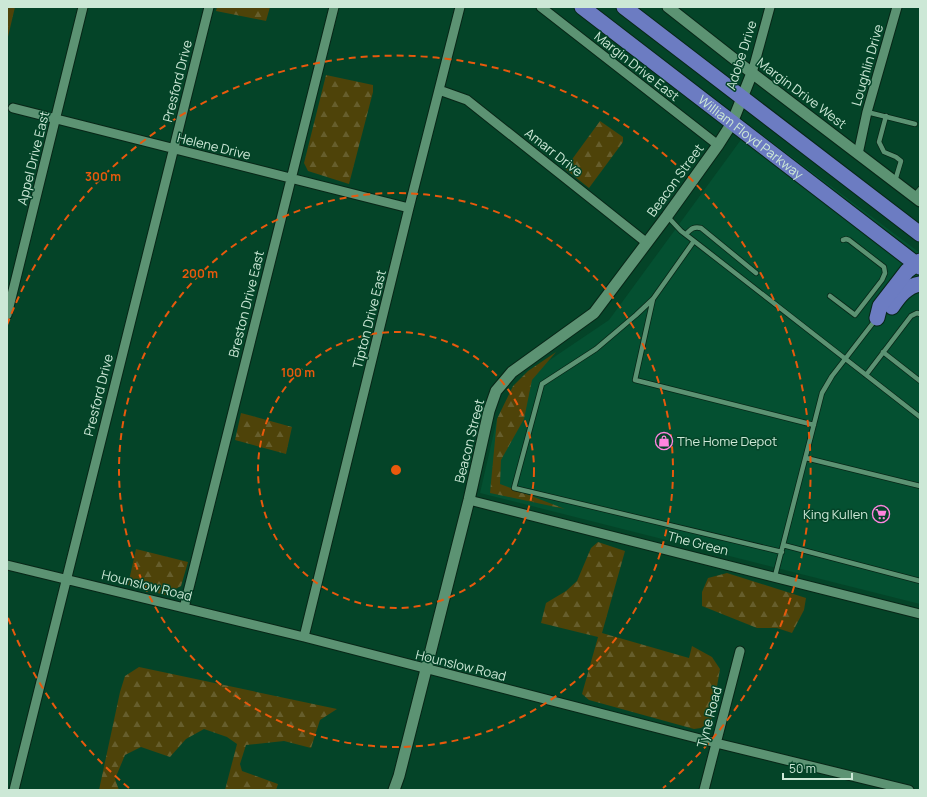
<svg xmlns="http://www.w3.org/2000/svg" width="927" height="797" viewBox="0 0 927 797" font-family="Manrope,sans-serif">
  <style>
    .built { fill: #045031 }
    .forest { fill: url(#forest-firs) }
    .lines { fill: none; stroke-linecap: round; stroke-linejoin: round }
    .service-casing { stroke: #082617; stroke-width: 6 }
    .minor-casing { stroke: #082617; stroke-width: 11 }
    .tertiary-casing { stroke: #082617; stroke-width: 13 }
    .trunk-casing { stroke: #082617; stroke-width: 17 }
    .service { stroke: #5c9373; stroke-width: 4.5 }
    .minor { stroke: #5c9373; stroke-width: 9 }
    .tertiary { stroke: #5c9373; stroke-width: 11 }
    .trunk { stroke: #6c7cc2; stroke-width: 15 }
    .ring { fill: none; stroke: #e8590c; stroke-width: 2; stroke-dasharray: 7 5 }
    .labels { text-anchor: middle; stroke-width: 3; stroke-linejoin: round; paint-order: stroke }
    .street-label { font-size: 13px; fill: #cce8d6; stroke: #044428 }
    .poi-label { font-size: 13px; fill: #cce8d6; stroke: #044428; text-anchor: start }
    .centre { fill: #e8590c; stroke: #044428; stroke-width: 2 }
    .ring-label { font-size: 12px; text-anchor: middle; font-weight: bold; fill: #e8590c; stroke: #044428; stroke-width: 3; stroke-linejoin: round; paint-order: stroke }
  </style>
  <defs>
    <pattern id="forest-firs" width="22" height="20" patternUnits="userSpaceOnUse"><rect width="22" height="20" fill="#4e4309"/><path d="M5 1l3.5 6h-7zM16 11l3.5 6h-7z" fill="#665e2c"/></pattern>
  </defs>
  <rect width="100%" height="100%" fill="#044428"/>
  <path class="built" d="M751,126L920,253V604L480,493L497,419L523,378L609,320Z"/>
  <path class="forest" d="M7,7H15L7,41Z
    M217,7H270L266,21L216,11Z
    M326,75L373,85V92L349,184L308,171L304,163Z
    M600,121L623,137V142L589,188L565,169Z
    M556,352L532,380L524,419L501,460L500,484L565,509L490,493L497,419L513,386L528,371Z
    M241,413L292,427L286,454L235,440Z
    M598,542L625,551L602,633L689,658L692,646L712,657L720,669L711,721L701,728L694,729L589,700L582,694L598,637L541,623L546,603L566,591L577,581L591,548Z
    M136,549L188,562L181,586L165,595L128,585Z
    M727,573L806,598L804,610L792,633L777,628H757L702,606V592L708,578Z
    M139,667L337,709L320,720L311,748L284,741L246,745L240,764L242,771L278,784L276,790H225L237,744L227,737L204,729L186,739L170,757L141,747L125,755L115,779L119,790H99L120,692L125,676Z"/>
  <g class="lines">
    <g class="service-casing">
      <path id="service" d="M867,112L915,124
        M886,116L879,142L884,152L896,157L901,161L895,181
        M914,196L920,189
        M668,217L681,231L694,241L920,417
        M686,234C691,229 694,226 701,228L756,273
        M694,241L653,299L636,315L596,349L542,384L514,488L782,552
        M830,296L855,315L882,280L885,273L884,267L849,240L846,239L843,240
        M653,299L635,380L814,425
        M883,352L920,381
        M866,375L911,316L917,313L920,314
        M806,458L920,486
        M783,545L920,581
        M775,576L822,393L832,376L876,319"/>
    </g>
    <g class="minor-casing">
      <path id="minor" d="M541,7L718,145
        M752,73L770,7
        M439,90L467,100L647,243
        M13,108L409,208
        M858,154L867,112L897,7
        M7,315L83,7
        M469,500L920,614
        M7,565L304,637L716,743L909,790
        M184,608L334,7
        M304,637L409,208L460,7
        M14,790L209,7
        M704,790L740,651"/>
    </g>
    <g class="tertiary-casing">
      <path id="tertiary" d="M668,7L752,73L920,201
        M394,790L399,776L469,500L489,411L496,391L512,372L594,313L667,216L718,145L732,123L752,73"/>
    </g>
    <g class="trunk-casing">
      <g id="trunk">
        <path id="s1" d="M582,7L920,267"/>
        <path d="M624,7L920,234"/>
        <path d="M892,307C899,296 907,286 920,284"/>
        <path d="M877,318L880,306L907,271L920,261"/>
      </g>
    </g>
    <use href="#service" class="service"/>
    <use href="#minor" class="minor"/>
    <use href="#tertiary" class="tertiary"/>
    <use href="#trunk" class="trunk"/>
  </g>
  <g class="ring">
    <circle cx="396" cy="470" r="138"/>
    <circle cx="396" cy="470" r="277"/>
    <path d="M129 788A415 415 0 0 1 7 615M7 325A415 415 0 1 1 663 788"/>
  </g>
  <defs>
    <g id="shop-ring" transform="scale(0.9)"><circle r="9.5" fill="#044428" stroke="#ff85df" stroke-width="1.5"/><path d="M-5-2.5h2.3a2.7 3.5 0 0 1 5.4 0H5L5.5 6h-11ZM-1.5-2.5h3a1.5 2.3 0 0 0-3 0Z" fill="#ff85df"/></g>
    <g id="supermarket-ring" transform="scale(0.9)"><circle r="9.5" fill="#044428" stroke="#ff85df" stroke-width="1.5"/><path d="M-6-5.5h2.5l.6 2H6L4.5 2H-2.5L-4.4-4H-6ZM-1.5 3.2a1.3 1.3 0 1 0 .1 0ZM3 3.2a1.3 1.3 0 1 0 .1 0Z" fill="#ff85df"/></g>
  </defs>
  <g fill-rule="evenodd">
    <use href="#shop-ring" x="664" y="441"/>
    <use href="#supermarket-ring" x="881" y="514"/>
  </g>
  <g class="labels">
    <g class="street-label">
      <text transform="translate(741 55) rotate(-72)" y="5">Adobe Drive</text>
      <text transform="translate(867 65) rotate(-74)" y="5">Loughlin Drive</text>
      <text transform="translate(637 66) rotate(38)" y="5">Margin Drive East</text>
      <text transform="translate(177 81) rotate(-76)" y="5">Presford Drive</text>
      <text transform="translate(802 93) rotate(37)" y="5">Margin Drive West</text>
      <text dy="5" stroke="none"><textPath href="#s1" startOffset="213">William Floyd Parkway</textPath></text>
      <text transform="translate(214 146) rotate(14)" y="5">Helene Drive</text>
      <text transform="translate(554 152) rotate(38)" y="5">Amarr Drive</text>
      <text transform="translate(33 158) rotate(-76)" y="5">Appel Drive East</text>
      <text transform="translate(675 180) rotate(-54)" y="5">Beacon Street</text>
      <text transform="translate(246 304) rotate(-76)" y="5">Breston Drive East</text>
      <text transform="translate(369 319) rotate(-76)" y="5">Tipton Drive East</text>
      <text transform="translate(98 395) rotate(-76)" y="5">Presford Drive</text>
      <text transform="translate(469 441) rotate(-76)" y="5">Beacon Street</text>
      <text transform="translate(698 543) rotate(14)" y="5">The Green</text>
      <text transform="translate(147 585) rotate(14)" y="5">Hounslow Road</text>
      <text transform="translate(461 665) rotate(14)" y="5">Hounslow Road</text>
      <text transform="translate(709 717) rotate(-75)" y="5">Tyne Road</text>
    </g>
    <g class="poi-label">
      <text x="677" y="446">The Home Depot</text>
      <text x="868" y="519" text-anchor="end">King Kullen</text>
    </g>
  </g>
  <circle cx="396" cy="470" r="6" class="centre"/>
  <g class="ring-label">
    <text x="103" y="181">300 m</text>
    <text x="200" y="278">200 m</text>
    <text x="298" y="377">100 m</text>
  </g>
  <rect width="927" height="797" fill="none" stroke="#cce8d6" stroke-width="16"/>
  <path d="M783 773v6h69v-6" fill="none" stroke="#cce8d6" stroke-width="2"/>
  <text x="789" y="773" font-size="12" fill="#cce8d6" stroke="#044428" stroke-width="3" paint-order="stroke">50 m</text>
</svg>
